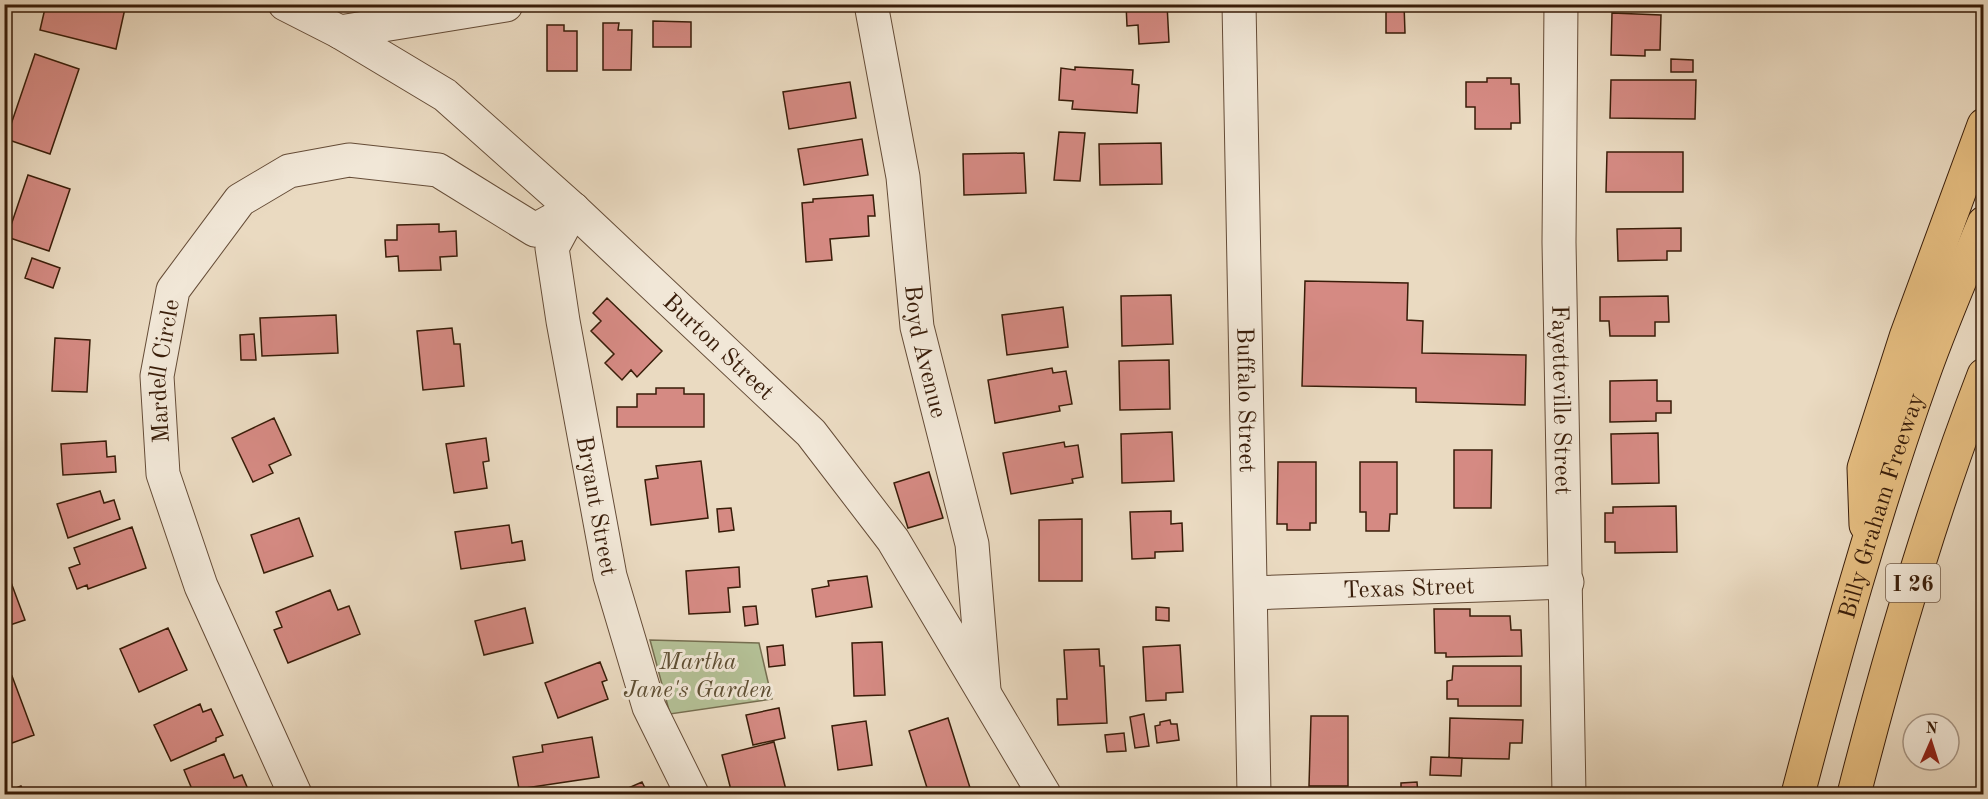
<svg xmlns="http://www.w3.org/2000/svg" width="1988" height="799" viewBox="0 0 1988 799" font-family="'Old Standard TT',serif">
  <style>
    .green { fill: #b4c096; stroke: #766e50; stroke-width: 1.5 }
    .building { fill: #d58a83; stroke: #391d09; stroke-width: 1.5 }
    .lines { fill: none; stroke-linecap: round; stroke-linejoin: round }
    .minor-casing { stroke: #654c37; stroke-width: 35 }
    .motorway-casing { stroke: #391d09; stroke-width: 35 }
    .minor { stroke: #f1e7d7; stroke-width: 33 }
    .motorway { stroke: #e5bd80; stroke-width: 33 }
    .labels { text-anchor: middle; stroke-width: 6; stroke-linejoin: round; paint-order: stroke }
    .shield { fill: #f1e7d7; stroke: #705a47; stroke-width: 1.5 }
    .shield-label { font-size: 22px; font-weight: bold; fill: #391d09 }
    .street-label { font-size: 24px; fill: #391d09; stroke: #f1e7d7 }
    .park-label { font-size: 24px; font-style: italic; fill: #5e4e33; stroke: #f1e7d7 }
  </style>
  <rect width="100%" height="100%" fill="#eadac1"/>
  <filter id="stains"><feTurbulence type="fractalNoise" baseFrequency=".00333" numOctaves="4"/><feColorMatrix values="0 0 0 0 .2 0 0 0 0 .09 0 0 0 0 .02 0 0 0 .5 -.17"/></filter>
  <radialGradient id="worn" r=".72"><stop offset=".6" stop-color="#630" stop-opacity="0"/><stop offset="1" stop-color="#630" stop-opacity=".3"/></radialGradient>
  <path class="green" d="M650,640L759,643L772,699L670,714Z"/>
  <path class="building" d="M46,4H126L116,49L40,30Z
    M1126,4H1167L1169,42L1139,44L1138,25L1127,26Z
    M1386,4H1404L1405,33H1386Z
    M1612,13L1661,15L1660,50H1645V56L1611,55Z
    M653,21L691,22V47H653Z
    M603,23H619L618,30H632L631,70H603Z
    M547,25H564V31H577V71H547Z
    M35,54L79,69L50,154L6,139Z
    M1671,59L1693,60V72H1671Z
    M1075,67L1133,70L1132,84L1139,85L1137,113L1072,109L1073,101L1059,100L1061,68L1075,70Z
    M1487,78H1511V84H1519L1520,123H1511V129H1475V107H1466V82H1487Z
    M1611,80H1696L1695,119L1610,118Z
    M850,82L856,118L789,129L783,92Z
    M1059,132L1085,133L1080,181L1054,180Z
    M862,139L868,175L804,185L798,149Z
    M1161,143L1162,184L1100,185L1099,144Z
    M1607,152H1683V192H1606Z
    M1024,153L1026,193L964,195L963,154Z
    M28,175L70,189L49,251L7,237Z
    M873,195L875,216H868L869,236L830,239L832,260L806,262L802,203L813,202V199Z
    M439,224V232L456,231L457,256L440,257L441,270L399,271L398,256L386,257L385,240H397V225Z
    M1681,228V251H1667V260L1618,261L1617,229Z
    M32,258L60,268L53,288L25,278Z
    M1305,281L1408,283L1407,320L1423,321L1422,353L1526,355L1525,405L1416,402V388L1302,386Z
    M1171,295L1173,344L1122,346L1121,296Z
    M1668,296L1669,322H1655V336H1610L1609,321H1600V297Z
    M607,298L662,351L637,377L631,370L622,380L605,363L614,354L591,331L601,321L593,313Z
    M1063,307L1068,347L1007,355L1002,315Z
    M336,315L338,353L262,356L260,318Z
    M452,328L454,344H460L464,386L423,390L417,331Z
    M254,334L256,360H241L240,335Z
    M55,338L90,340L87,392L52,391Z
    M1169,360L1170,409L1120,410L1119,361Z
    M1052,368L1053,373L1066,371L1072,404L1059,406L1060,411L995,423L988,380Z
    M1657,380V401H1671V413H1656V421L1610,422V381Z
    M656,388H684V394H704V427H617V407H637V394H656Z
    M274,418L291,455L269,465L273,473L253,482L232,438Z
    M1172,432L1174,481L1122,483L1121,434Z
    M1658,433L1659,483L1612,484L1611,434Z
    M486,438L489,461L483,462L487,488L454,493L446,444Z
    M106,441L107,457L115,456L116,472L63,475L61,444Z
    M1064,442L1065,447L1078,445L1083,477L1072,479L1073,483L1011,494L1003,453Z
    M1454,450H1492L1491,508H1454Z
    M701,461L708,518L651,525L645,480L658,478L656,466Z
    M1278,462H1316V523H1310V530H1287V524H1277Z
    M1360,462H1397V514H1390L1389,531H1366V512H1360Z
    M929,472L943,518L908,528L894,483Z
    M100,491L104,503L114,500L120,519L68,538L57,504Z
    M1676,506L1677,552L1615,553V542H1605V513H1613V507Z
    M731,508L734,530L719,532L717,509Z
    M1171,511V524L1182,523L1183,551L1155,552V558L1132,559L1130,512Z
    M299,518L313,556L264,573L251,535Z
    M1082,519V581H1039V520Z
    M509,525L512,543L522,541L525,560L461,569L455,532Z
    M132,527L146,568L88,589L87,585L77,589L69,568L80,564L74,548Z
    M739,567L740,587L728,588L730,612L689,614L686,571Z
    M867,576L872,607L816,617L812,589L829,586L828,581Z
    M9,577L25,620L4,627V579Z
    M330,590L338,610L349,606L360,634L288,663L274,630L282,627L276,612Z
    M756,606L758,624L745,626L743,607Z
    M1156,607L1169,608V621L1156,620Z
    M525,608L533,643L484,655L475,621Z
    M1434,609H1470V616H1510L1511,630H1521L1522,656L1446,657V653H1435Z
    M168,628L187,670L139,692L120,649Z
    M882,642L885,695L854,696L852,643Z
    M783,645L785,665L769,667L767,647Z
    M1180,645L1183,692L1166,693V700L1146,701L1143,647Z
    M1099,649L1100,666H1104L1107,723L1058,725L1057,699H1067L1064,650Z
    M600,662L607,680L602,682L608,699L558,718L545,683Z
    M1453,666H1521V706H1458V699H1447V681L1452,680Z
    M12,676L34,735L4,746V678Z
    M200,704L203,712L211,709L223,735L216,738V741L171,761L154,725Z
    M779,708L785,738L753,745L746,715Z
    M1144,714L1149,746L1135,748L1130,717Z
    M1311,716H1348V786H1309Z
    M948,718L972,794H929L909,731Z
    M1450,718L1523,720L1522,743H1510L1509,759L1449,758Z
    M1170,720L1171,724H1177L1179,740L1157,743L1155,726L1160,725V722Z
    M866,721L872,765L838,770L832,726Z
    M1124,733L1126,751L1107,752L1105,735Z
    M592,737L599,777L519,789L513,757L543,752L542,745Z
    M774,742L786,790L768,794H732L722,755Z
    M224,754L234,778L242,775L250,794H194L184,770Z
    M1431,757L1462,758L1461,776L1430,775Z
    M642,782L648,794H620L619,792Z
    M1417,782L1418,794H1401V783Z
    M21,786L25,794H4V793Z"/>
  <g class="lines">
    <g class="minor-casing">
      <g id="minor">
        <path id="s1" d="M285,4L340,32L445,95L573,209L811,433L893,540L1044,794"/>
        <path id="s2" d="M871,4L903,177L917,327L972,544L984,690"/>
        <path id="s3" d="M1239,4L1254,794"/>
        <path id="s4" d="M1561,4L1559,242L1569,794"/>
        <path d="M340,32L506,5"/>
        <path id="s5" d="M573,209L552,248L563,321L610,576L649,707L692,794"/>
        <path id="s6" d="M1251,593L1567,582"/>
        <path id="s7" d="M295,794L201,586L163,474L157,376L173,290L240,200L289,171L349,160L438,170L535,230L573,209"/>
      </g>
    </g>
    <g class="motorway-casing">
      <g id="motorway">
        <path d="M1866,525L1864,468L1906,337L1984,125"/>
        <path id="s8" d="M1798,794C1835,653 1874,513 1923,375C1941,324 1963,273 1984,223"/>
        <path d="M1854,794C1890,653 1931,512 1984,375"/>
      </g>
    </g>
    <use href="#minor" class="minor"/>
    <use href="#motorway" class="motorway"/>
  </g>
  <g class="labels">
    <rect class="shield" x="1886" y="564" width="54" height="38" rx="4.5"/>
    <g class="shield-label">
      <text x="1913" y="591">I 26</text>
    </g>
    <g class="street-label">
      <text dy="8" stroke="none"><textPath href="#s1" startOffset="556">Burton Street</textPath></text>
      <text dy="8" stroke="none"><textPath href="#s2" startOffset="352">Boyd Avenue</textPath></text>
      <text dy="8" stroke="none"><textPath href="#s7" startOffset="450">Mardell Circle</textPath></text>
      <text dy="8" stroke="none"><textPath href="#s3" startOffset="396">Buffalo Street</textPath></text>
      <text dy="8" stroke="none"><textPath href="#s4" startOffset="396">Fayetteville Street</textPath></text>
      <text dy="8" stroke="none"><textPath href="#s5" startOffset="306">Bryant Street</textPath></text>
      <text dy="8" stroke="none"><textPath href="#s8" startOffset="300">Billy Graham Freeway</textPath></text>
      <text dy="8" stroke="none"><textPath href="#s6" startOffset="158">Texas Street</textPath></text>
    </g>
    <g class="park-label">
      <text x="698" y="669">Martha<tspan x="698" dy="28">Jane's Garden</tspan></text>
    </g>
  </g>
  <rect width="1988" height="799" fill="none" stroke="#eadac1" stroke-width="24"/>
  <rect x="6" y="6" width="1976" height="787" fill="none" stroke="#391d09" stroke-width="3"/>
  <rect x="12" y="12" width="1964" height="775" fill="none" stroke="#391d09" stroke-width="1.5"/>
  <g transform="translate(1931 742) rotate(3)"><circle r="28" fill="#f1e7d7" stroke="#a79685" stroke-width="1.5"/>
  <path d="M0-4.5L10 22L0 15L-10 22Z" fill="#8f2418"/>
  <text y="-9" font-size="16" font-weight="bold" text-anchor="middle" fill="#391d09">N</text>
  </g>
  <rect width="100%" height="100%" filter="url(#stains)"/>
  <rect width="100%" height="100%" fill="url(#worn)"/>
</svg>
